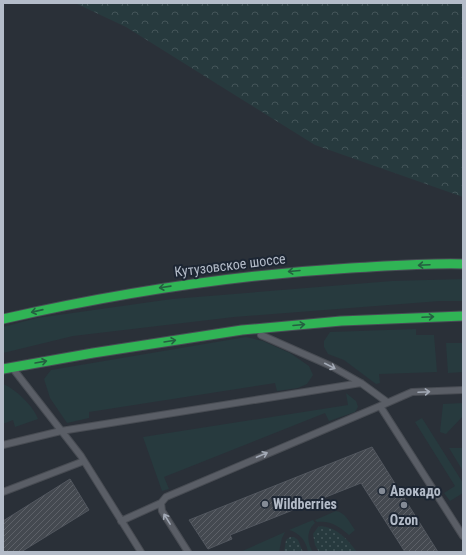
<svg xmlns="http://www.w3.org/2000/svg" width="466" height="555" viewBox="0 0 466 555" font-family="'Roboto Condensed',sans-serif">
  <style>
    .grass { fill: #273a3e }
    .forest { fill: url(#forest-crowns) }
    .park { fill: url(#park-dots) }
    .building { fill: url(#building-hatch); stroke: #52575f }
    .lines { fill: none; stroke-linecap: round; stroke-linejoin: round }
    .lane-casing { stroke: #484c53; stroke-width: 8 }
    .fast-casing { stroke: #484c55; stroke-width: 11 }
    .lane { stroke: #5a5e66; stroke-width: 6 }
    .fast { stroke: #30b455; stroke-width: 9 }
    .oneway { stroke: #255f41 }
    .oneway2 { stroke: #a2a9b5 }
    .poi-dot { fill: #848b96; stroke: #1d2633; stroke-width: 1.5 }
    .labels { text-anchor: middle; stroke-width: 4; stroke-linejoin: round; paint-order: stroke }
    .street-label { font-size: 14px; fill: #b4bcc9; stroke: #1d2633 }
    .poi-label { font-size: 14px; font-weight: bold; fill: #b4bcc9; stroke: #1d2633; text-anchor: start }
  </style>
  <defs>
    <pattern id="forest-crowns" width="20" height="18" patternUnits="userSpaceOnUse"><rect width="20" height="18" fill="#273a3e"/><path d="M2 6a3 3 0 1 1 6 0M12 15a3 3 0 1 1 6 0" fill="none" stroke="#445559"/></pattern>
    <pattern id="park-dots" width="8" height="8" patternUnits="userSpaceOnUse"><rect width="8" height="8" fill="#273a3e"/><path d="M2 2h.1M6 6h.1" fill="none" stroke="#445559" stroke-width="1.8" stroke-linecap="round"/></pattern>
    <pattern id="building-hatch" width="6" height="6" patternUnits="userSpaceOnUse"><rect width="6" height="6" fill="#444950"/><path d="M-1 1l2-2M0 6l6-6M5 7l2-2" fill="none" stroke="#5d6168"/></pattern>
  </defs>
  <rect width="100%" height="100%" fill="#2a3038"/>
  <path class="grass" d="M463,279V301H440L234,317L73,336L3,353V327L37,318L172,299L392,281Z
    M416,329V335H434L437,372L379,374L380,383L376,384L344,360L328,354L324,347V341L330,332Z
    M246,337L263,341L290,353L309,366L313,375L307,384L298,388L277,391L275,383L89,412V418L67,423L50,398L44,379L51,370Z
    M446,343H463V372L448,373Z
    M3,384C16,389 34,407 38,419L15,427L13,420L3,424Z
    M346,393L356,401L358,407L355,412L329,421L325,413L164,477L169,489L162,491L143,437L348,405Z
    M463,403V416L446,434L440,432L443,404Z
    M422,418L463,483V493L450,501L444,493L455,486L415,422Z
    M449,448H463V471Z
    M336,511C345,512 350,523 355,530L349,535C340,527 330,520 317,522L315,520Z
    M313,520L315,523C306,531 307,543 313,552H308C306,541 300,533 289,530Z
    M285,532L282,538L279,552H240Z"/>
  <path class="forest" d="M75,3H463V197L315,145L126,27Z"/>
  <path class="park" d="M321,526C338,528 347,539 357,552H319L315,545L313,534L318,527Z
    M290,537H294L298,540L303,552H284L286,540Z"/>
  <path class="building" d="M372,447L438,552H405L361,483L230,535L232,539L208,549L189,520Z
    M70,479L89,510L21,552H3V521Z"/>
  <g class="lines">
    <g class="lane-casing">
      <path id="lane" d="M261,335L331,366L361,383L387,402
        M14,370L81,456L141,552
        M463,390L412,392L380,406L463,536
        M3,445L61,431L361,383
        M3,492L84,461
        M121,521L161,503
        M188,552L162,511L161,503L166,497L380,406"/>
    </g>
    <g class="fast-casing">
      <path id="fast" d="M3,319C118,293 233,275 351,268C388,266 426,263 463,264
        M3,369L93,353L242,330L341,321L463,316"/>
    </g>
    <use href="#lane" class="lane"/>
    <use href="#fast" class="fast"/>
  </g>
  <defs><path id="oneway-shaft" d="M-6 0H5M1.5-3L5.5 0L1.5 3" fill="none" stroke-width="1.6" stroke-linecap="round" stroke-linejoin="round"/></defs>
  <g class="oneway">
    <use href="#oneway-shaft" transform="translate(424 265) rotate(177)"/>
    <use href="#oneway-shaft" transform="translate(294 271) rotate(175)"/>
    <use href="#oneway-shaft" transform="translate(165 287) rotate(172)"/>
    <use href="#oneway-shaft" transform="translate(37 311) rotate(167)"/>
    <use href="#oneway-shaft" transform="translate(428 317) rotate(-3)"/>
    <use href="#oneway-shaft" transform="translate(299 325) rotate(-5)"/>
    <use href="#oneway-shaft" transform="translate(170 341) rotate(-9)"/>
    <use href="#oneway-shaft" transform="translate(41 362) rotate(-10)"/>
  </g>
  <g class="oneway2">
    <use href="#oneway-shaft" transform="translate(330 366) rotate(27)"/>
    <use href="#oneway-shaft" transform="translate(424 392) rotate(-3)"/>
    <use href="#oneway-shaft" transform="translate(262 455) rotate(-23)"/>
    <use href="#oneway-shaft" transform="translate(167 519) rotate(-122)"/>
  </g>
  <g class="poi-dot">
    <circle cx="382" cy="491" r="4"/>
    <circle cx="265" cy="504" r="4"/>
    <circle cx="404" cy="505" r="4"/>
  </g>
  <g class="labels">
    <g class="street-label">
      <text transform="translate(230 265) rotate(-7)" y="5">Кутузовское шоссе</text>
    </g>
    <g class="poi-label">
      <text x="390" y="496">Авокадо</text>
      <text x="273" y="509">Wildberries</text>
      <text x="404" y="525" text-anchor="middle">Ozon</text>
    </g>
  </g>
  <rect width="466" height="555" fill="none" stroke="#b4bcc9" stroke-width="8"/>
</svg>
